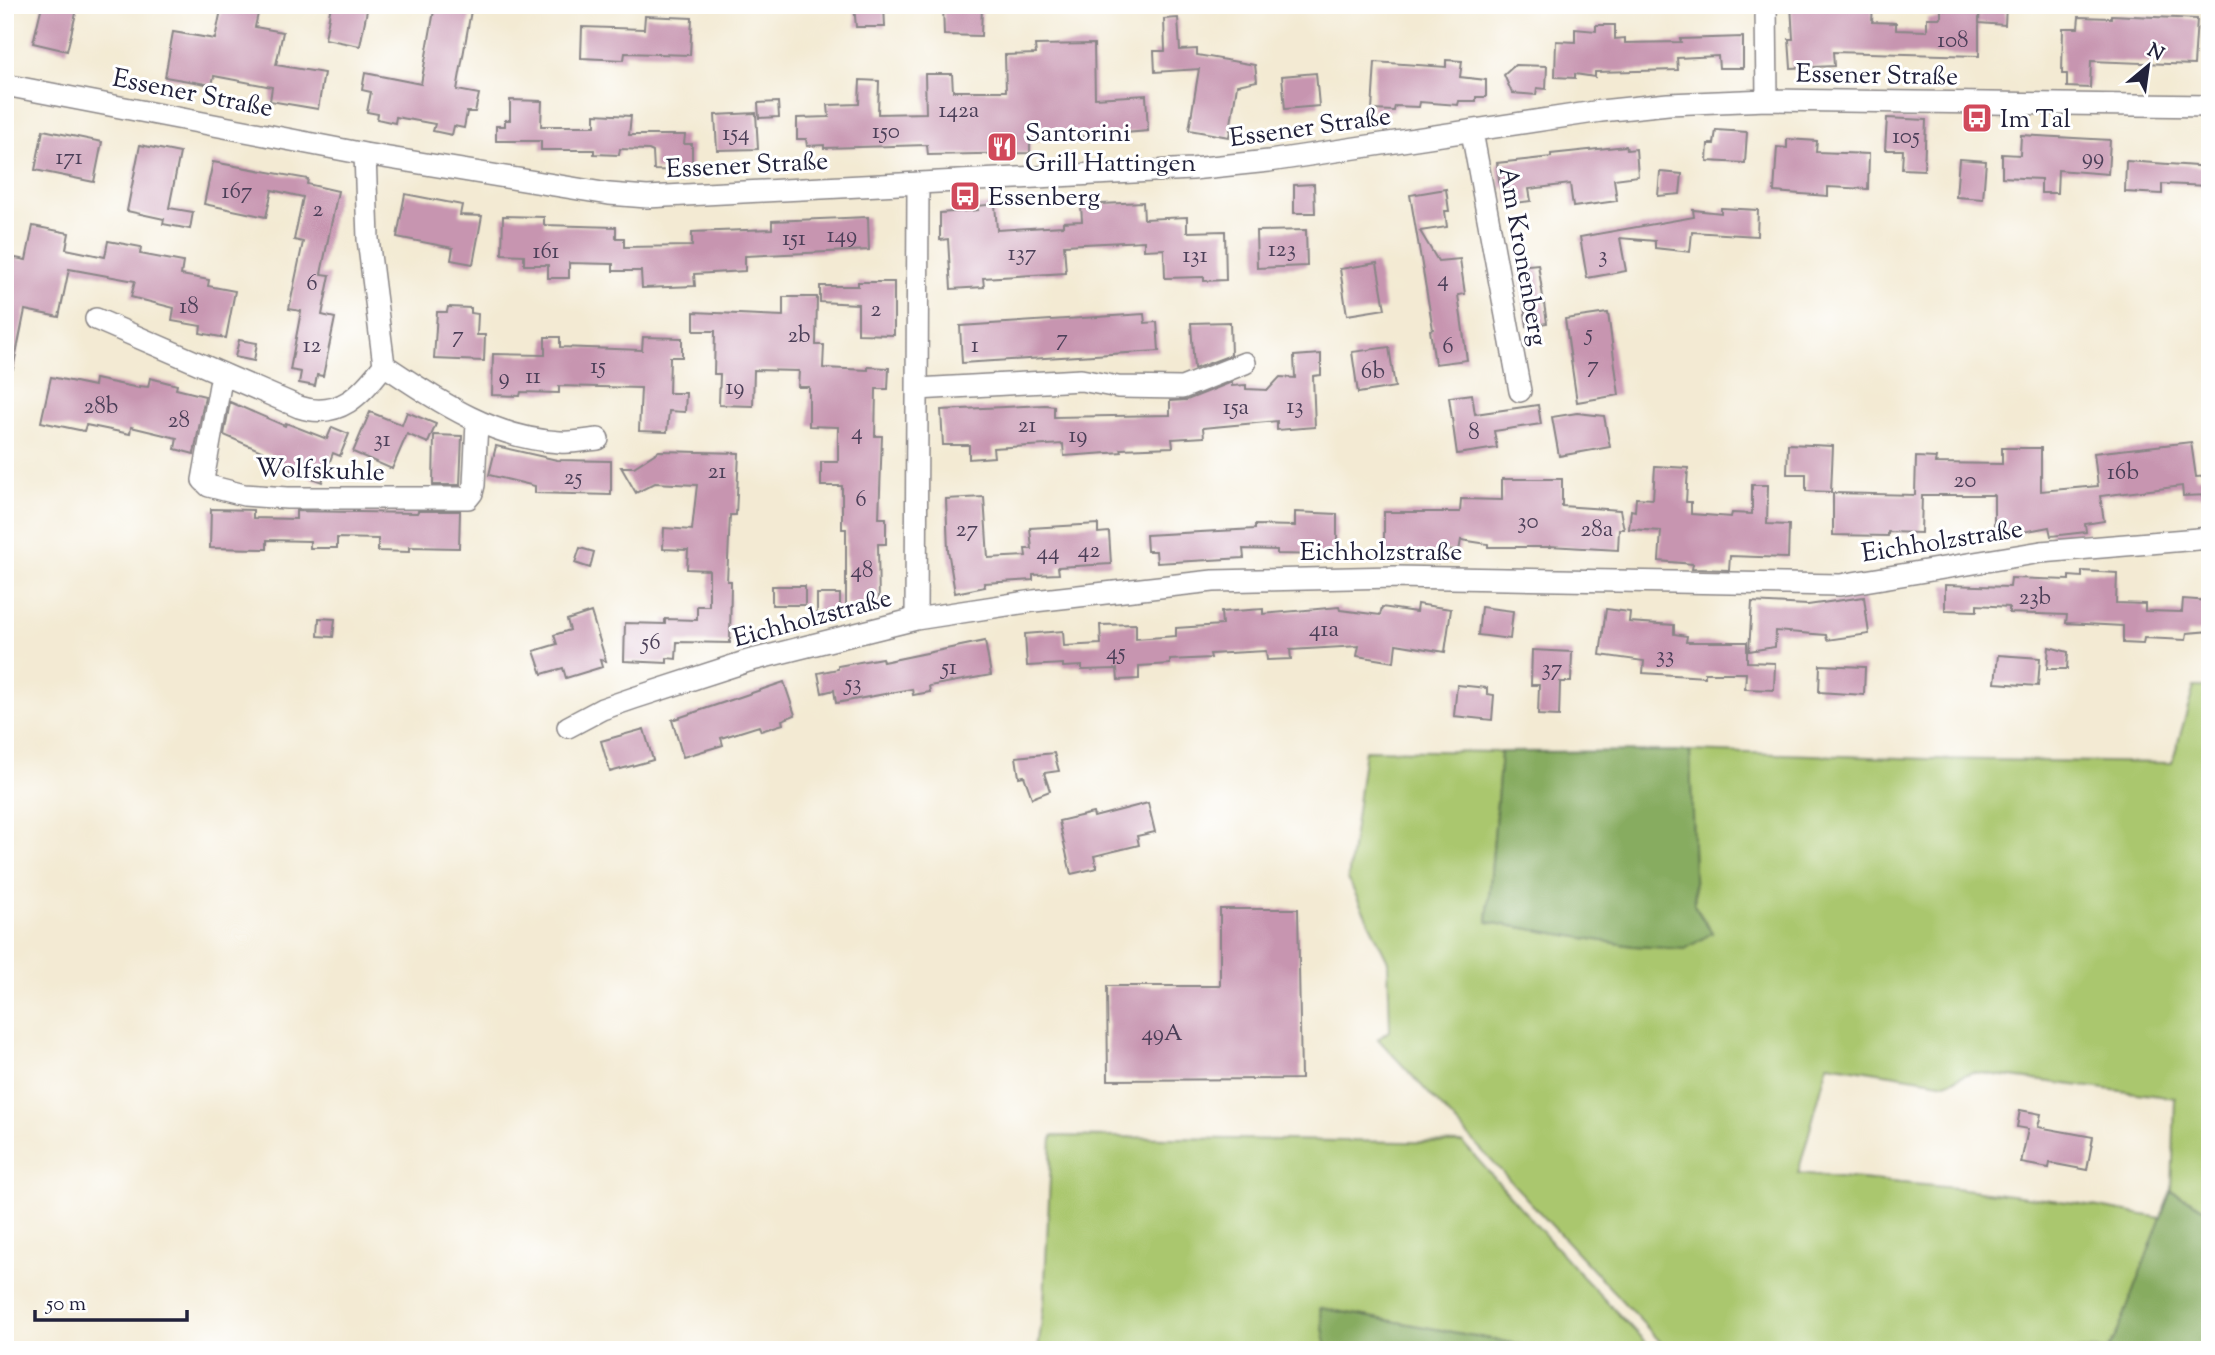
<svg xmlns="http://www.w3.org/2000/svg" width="2215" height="1355" viewBox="0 0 2215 1355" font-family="'Sorts Mill Goudy',serif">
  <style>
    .green { fill: #aac76e; stroke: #667454; stroke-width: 2 }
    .forest { fill: #87ac61; stroke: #54674e; stroke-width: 2 }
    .building { fill: #c795b0 }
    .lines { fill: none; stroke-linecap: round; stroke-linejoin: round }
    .minor-casing { stroke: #8a8687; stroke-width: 24 }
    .minor { stroke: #fff; stroke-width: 21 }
    .labels { text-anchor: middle; stroke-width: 6; stroke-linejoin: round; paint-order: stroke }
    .number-label { font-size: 23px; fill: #4b3f58 }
    .street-label { font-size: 26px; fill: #22223b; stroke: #fff }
    .poi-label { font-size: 26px; fill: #22223b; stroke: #fff; text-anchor: start }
  </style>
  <rect width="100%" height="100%" fill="#fff"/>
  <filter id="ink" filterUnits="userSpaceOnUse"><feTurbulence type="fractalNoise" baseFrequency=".0143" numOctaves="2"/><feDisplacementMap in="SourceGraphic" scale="14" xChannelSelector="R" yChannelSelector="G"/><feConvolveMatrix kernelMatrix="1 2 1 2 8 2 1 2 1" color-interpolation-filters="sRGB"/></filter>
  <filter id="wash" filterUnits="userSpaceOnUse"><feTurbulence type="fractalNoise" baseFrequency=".00686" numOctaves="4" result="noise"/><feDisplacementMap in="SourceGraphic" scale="28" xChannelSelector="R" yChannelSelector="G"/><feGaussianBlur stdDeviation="1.57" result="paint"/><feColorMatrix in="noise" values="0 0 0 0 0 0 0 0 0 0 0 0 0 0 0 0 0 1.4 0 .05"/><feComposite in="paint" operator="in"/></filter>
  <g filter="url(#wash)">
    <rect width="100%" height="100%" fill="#f3ead3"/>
    <path class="green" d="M2194,687H2210V1211L2172,1191L2175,1098L1972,1072L1946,1083L1828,1064L1798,1173L1955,1188L2076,1203L2161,1218L2118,1332L2107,1350H1668L1378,1039L1390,1030L1388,961L1348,879L1365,750L1501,752L1487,922L1633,946L1685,948L1712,932L1695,906L1690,751L1929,759L2172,763Z
      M1052,1136L1463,1143L1579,1273L1653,1350H1552L1320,1308L1326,1346L1349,1350H1038L1044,1302Z"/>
    <path class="forest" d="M1690,751L1695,907L1712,933L1685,949L1633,946L1487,922L1501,752Z
      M2171,1191L2210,1211V1350H2108L2118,1331Z
      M1320,1308L1552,1350H1349L1326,1346Z"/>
    <g id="blocks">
      <path class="building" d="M42,5H78L67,51L33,43Z
        M222,5H260L255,27L283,32L276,65L324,73L318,109L270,101L272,87L214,76L212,85L165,77L173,32L215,39Z
        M331,5H368L360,46L325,39Z
        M435,5H472L457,90L479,94L475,112H467L464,128L454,126L452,135L433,131L435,124L396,117L395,123L377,119L378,114L367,112L371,92L362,90L365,73L421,84Z
        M854,5H884L885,27H856Z
        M943,5H982L981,36L944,35Z
        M1791,5H1873L1872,22L1896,23V30L1927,31V18H1941V9L1979,10V56L1833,52L1834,66L1791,68L1789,39H1793Z
        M1980,5H2006L2005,25L1979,23Z
        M2111,15L2197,19L2194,65L2091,61L2090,88L2067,87V74H2062L2063,28H2078L2079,17L2111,18Z
        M645,16L692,18L690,55L625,53L624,60L581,58L582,27L644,29Z
        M1178,18L1180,50L1197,49V55L1255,65L1257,81L1237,85L1229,137L1189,130L1199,69L1155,72L1154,51H1165L1164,19Z
        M1596,25H1615V39L1625,38V43L1681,42L1680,39L1743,37V68H1719L1718,56L1677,58L1678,70L1595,72V77L1575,74V78L1555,77L1556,41L1575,42V29L1596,31Z
        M1094,44L1095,98L1146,95L1148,131L1030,141V153L928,155L927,145L824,148V145L807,146L806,139H797V118L829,117L828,105L859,104L860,80L879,81L878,114L926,113L925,74H952L953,91H1006L1005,55L1036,54L1035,45Z
        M1446,60L1462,61L1460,77L1486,80V97H1476V101H1459L1458,105L1420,102L1419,107L1395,106L1394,111L1372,110L1375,62L1446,67Z
        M1515,65L1547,66L1546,89L1537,88L1536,95L1512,93L1504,75Z
        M1316,73L1319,106L1285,109L1282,76Z
        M510,100L542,101L541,126H595V114L631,116L629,135H685L684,144H692V171L654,170L653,152L649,150L620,149L619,155L594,154V150H541V141H496V126H505V120H510Z
        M778,102L779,117L759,118L758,103Z
        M756,113L758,149L717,150L715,115Z
        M1887,118L1926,120L1924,170L1902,169L1903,150H1885Z
        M43,130L102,142L94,182L35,170Z
        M1716,130L1747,132L1745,163L1707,161L1708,144H1714Z
        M2021,135L2110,140L2108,174L2058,170L2057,193H2041V179L2002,177V154L2020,155Z
        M1787,139L1817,141L1816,152L1869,154L1868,189L1828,187V196L1774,192L1777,147L1787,148Z
        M140,145L180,153L169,208L193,212L190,229L163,224L164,219L127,211Z
        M1626,146L1627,150L1636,149L1638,176L1614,179L1617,201L1573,207L1570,184L1529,189L1531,201L1508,204L1506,187L1500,188L1497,163L1551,157V154Z
        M1959,159L1986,161L1983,199L1956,197Z
        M2126,161L2210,167V186L2162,184V194L2125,192Z
        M213,162L308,179L307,184L338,191L321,274L330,275L322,315L335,318L323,376L317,375L315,386L299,383L301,372L290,370L301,311L289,309L303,242L294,240L303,197L272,190L266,217L204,204Z
        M1660,172L1682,174L1680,194L1658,196Z
        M1314,184L1315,213H1294V185Z
        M1446,189L1449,211H1445L1447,227L1420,231L1438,261L1460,259L1465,294L1458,295L1467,360L1435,364L1430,330L1433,329L1410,195Z
        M405,194L462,205L460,215L482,216L473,264L451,260L453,248L397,237Z
        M1143,202L1144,219L1187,217V232L1225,231L1226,280L1204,281V277L1165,278L1164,249L1144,250V241L1064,245L1066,273L983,278L984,287L951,289L948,239L940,240V213L978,210L977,206L995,204L997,230L1063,226V222L1082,221L1081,205Z
        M1721,208L1758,210L1757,236L1692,232L1690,252L1655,248V241L1620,238L1626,271L1587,278L1580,237L1694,217L1693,210L1721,213Z
        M503,216L544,217V225L616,227V238H624V247L692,246V232L772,229V221L868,217L869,250L745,256V271L694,274L695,286L642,288L641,271H613V264L569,263V278H548V265H524V255L502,254Z
        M33,226L69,233L66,249L105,257L108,241L141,247L140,254L183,262L181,275L209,280L208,286L235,291L226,338L200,333L201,326L172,321L174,308L131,297L135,281L69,269L59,317L25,310L13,369H5V256L26,260Z
        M1306,230L1307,266L1257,268L1256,231Z
        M1377,263L1385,309L1347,315L1340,269Z
        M1538,264L1547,323L1527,326L1518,266Z
        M858,282H894V335L858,334V304L820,302V286H858Z
        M783,297H817L816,345H824L823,368L868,370V367L889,368L888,389H876L875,436H882L879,518H886V544H878L879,605H846V529H842V486H821V462H838V427L809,426V387H798L799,371L754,370L753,406L719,405L720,374H714L715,331H694V312L783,316Z
        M448,307L471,308V313L478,314L477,335H485L484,361L434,359L437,312H447Z
        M1608,313L1619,395L1577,402L1565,319Z
        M1144,314L1145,323L1157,322L1159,351L962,363L960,326Z
        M1230,322L1231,355L1194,369L1191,323Z
        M545,337H560V347L642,350L643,337L682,338V357H670L669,393H686L685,412L669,411L667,432L639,431L641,388L559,386V393L521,392L520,396L492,395L493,354L545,355Z
        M239,340L257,343L254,361L235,357Z
        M1389,347L1395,387L1358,393L1352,352Z
        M1321,354V375L1313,376L1315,427L1277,430V421L1203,428L1204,437L1172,439L1173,447L1121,449L1122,452L1064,456L1063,444L993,448L994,457L969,459V445H943L941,410L1045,405L1054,406V417L1170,415V401L1187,400L1232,382V386L1246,385V389L1268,390L1280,377L1295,378L1294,356Z
        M51,377L94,386L95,379L139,388V386L148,387L150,378L177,385L176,389L205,396L194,454L175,449L177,438L131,427L130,434L86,425L84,431L41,422Z
        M1472,394L1475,414L1538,405L1541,424L1494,431L1497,448L1457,454L1449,397Z
        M230,402L285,426L286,423L327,439L332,427L349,434L340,456L333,453L322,482L270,462L273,456L224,435Z
        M370,412L402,425L407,412L436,424L428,443L407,434L392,469L353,452Z
        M1577,413L1604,416L1610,447L1559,456L1552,417Z
        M434,435L462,436L460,485H433Z
        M2191,442L2196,477L2210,476V495L2183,496L2182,486L2100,496L2104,521L2085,524L2086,532L2051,536L2049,527L2023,532L1994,531V495H1922L1921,533L1888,532V536L1833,535V493L1915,495L1916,457L1936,458L1935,463L2002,464V448H2041V491L2098,486L2094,453Z
        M1788,444L1833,446L1831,492L1806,491V474H1787Z
        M496,446L557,460L611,461V495L535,493V486L489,475Z
        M659,451L739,453L736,515H730L727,581H731L730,643L677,642L676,659L667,658V663L624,661L625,623L665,624V619L697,620V606H709V570L687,569L688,550L663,549L664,528L692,530L697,485L655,483L636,493L621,467H634Z
        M1655,466L1688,468L1686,502H1691V514L1731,517L1732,513L1752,514V485H1768L1767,524L1789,525L1788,558L1730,556L1729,570L1692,569L1693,564L1659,561L1661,531L1629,529L1631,510L1635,511L1636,498L1653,499Z
        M1502,479H1562V506L1620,510L1624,529H1619L1618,550L1550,546V547H1488V544L1461,540L1459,551L1439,550V554H1384V512H1460L1461,499L1502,500Z
        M984,497L988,558L1026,556L1025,549H1032L1030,528L1098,524V533L1109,532L1111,564L1058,567L1059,574L1033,575V580L984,583L985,587L955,593L948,550L946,499Z
        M211,509L253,510V518L296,519V511L417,513L418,511H460L459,548L409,547V552L378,551V539L337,538V548H310V541L267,540V549L210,548Z
        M1295,512L1337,514V551H1326V555L1277,554V550L1243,549L1244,558L1157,563L1156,551H1147L1146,535L1255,529V525L1295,526Z
        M580,548L594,552L590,568L575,563Z
        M2082,571L2117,573L2116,603L2145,604V611L2182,612L2183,599L2210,601V631L2187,633L2186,640L2144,638L2143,644L2123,643V626L2066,623L2067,615L2009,613V607L1977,605V611L1945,610V585L2010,587L2011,578L2069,580V576L2082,577Z
        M772,586H805V605H772Z
        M817,594H840V615H817Z
        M1864,597L1869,634L1827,640L1826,635L1776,631L1775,647L1749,651L1752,602L1808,605Z
        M1417,604L1451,609L1445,652L1396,644L1394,662L1357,656L1359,646L1290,650L1291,659L1267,660L1266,651L1210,654L1211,658L1170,660V664L1139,666V679L1118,680L1117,669L1082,670V666L1063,667V664L1027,666L1025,634L1063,631L1064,646L1101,644L1100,625L1136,624V639L1176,636V628L1222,625L1221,612L1263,609V614L1339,607L1340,610L1380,615L1382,607L1416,612Z
        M1481,607L1513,611L1510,639L1478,635Z
        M1606,609L1630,612L1629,622L1674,625V634L1687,636L1686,642H1747V662L1775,663L1774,690L1745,689L1746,673H1705V677L1643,673L1644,661L1600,655Z
        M591,612L606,661L600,660L602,667L566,678L563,668L542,674L534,651L557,644L554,635L570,630L567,620Z
        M319,618L335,619L333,637L318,636Z
        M985,641L991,675L929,686L930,692L913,695L912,689L836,703L834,690L822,693L818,673L838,669V666L882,658L883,662Z
        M2049,647L2068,652L2067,669H2047Z
        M1532,650L1572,652L1571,682H1560L1559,716L1538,715L1539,685H1531Z
        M1998,655L2040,658L2038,686L1995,683Z
        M1820,665L1865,667L1864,695L1819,692Z
        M784,682L795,715L782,720L783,724L761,731L759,726L721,738L723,745L683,757L672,720Z
        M1457,685L1487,688V694L1494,695L1492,720L1454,716Z
        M644,729L653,760L610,772L601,741Z
        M1054,753L1059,771L1044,773L1050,791L1032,798L1024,776L1019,777L1016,757Z
        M1148,803L1155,832L1137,836L1139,845L1094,856L1097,868L1071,874L1059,821L1093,813L1094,817Z
        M1220,909H1298L1301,1079L1108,1080L1107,986H1220Z
        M2020,1110L2041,1114L2038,1127L2093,1137L2087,1170L2050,1163L2049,1168L2021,1163L2028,1129L2017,1127Z"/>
    </g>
  </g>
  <g filter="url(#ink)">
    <use href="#blocks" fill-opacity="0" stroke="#8a8687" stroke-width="2"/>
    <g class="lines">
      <g class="minor-casing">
        <path id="minor" d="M1766,5L1767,100
          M5,85L365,154L609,194L647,197L1192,169L1269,161L1601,111L1668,104L1767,100L2210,106
          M1472,132L1520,391
          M96,319L299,407C339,420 362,394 384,365L368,239L365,154
          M384,365C438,401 493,439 560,442C573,443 586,440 598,439
          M222,374L203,480L209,486L244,495L287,498H468L472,493L474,485L477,422
          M917,389L1081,380L1118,387L1182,388L1245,363
          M916,619L918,183
          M568,727L602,709L634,698L748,661L916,619L1034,601L1213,581L1395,577L1840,585L2041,552L2210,538"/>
      </g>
      <use href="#minor" class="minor"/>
    </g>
  </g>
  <defs>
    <g id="bus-square" transform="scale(1.575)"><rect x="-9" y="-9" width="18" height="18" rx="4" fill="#d1495b" stroke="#fff"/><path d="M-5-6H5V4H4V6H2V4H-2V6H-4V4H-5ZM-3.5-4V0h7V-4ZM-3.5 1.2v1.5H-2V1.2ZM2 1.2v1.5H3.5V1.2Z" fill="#fff"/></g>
    <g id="restaurant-square" transform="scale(1.575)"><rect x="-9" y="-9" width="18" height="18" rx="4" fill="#d1495b" stroke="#fff"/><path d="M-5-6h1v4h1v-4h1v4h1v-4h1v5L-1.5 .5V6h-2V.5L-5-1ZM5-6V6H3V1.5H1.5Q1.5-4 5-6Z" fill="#fff"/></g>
  </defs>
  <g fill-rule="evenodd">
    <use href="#bus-square" x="1977" y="118"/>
    <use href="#restaurant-square" x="1002" y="147"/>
    <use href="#bus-square" x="965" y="196"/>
  </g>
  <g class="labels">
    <g class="number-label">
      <text x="1953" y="47">108</text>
      <text x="959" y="117">142a</text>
      <text x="886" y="138">150</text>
      <text x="736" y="140">154</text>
      <text x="1906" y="143">105</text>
      <text x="69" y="164">171</text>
      <text x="2093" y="164">99</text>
      <text x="237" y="198">167</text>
      <text x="318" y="216">2</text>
      <text x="842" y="242">149</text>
      <text x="794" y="245">151</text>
      <text x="1282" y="256">123</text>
      <text x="546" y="258">161</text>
      <text x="1022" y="260">137</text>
      <text x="1195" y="262">131</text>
      <text x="1603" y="262">3</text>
      <text x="1443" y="286">4</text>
      <text x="312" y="290">6</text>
      <text x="189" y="313">18</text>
      <text x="876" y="316">2</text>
      <text x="1589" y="340">5</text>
      <text x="458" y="342">7</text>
      <text x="799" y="342">2b</text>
      <text x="1062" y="345">7</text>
      <text x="312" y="352">12</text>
      <text x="975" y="352">1</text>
      <text x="1448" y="353">6</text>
      <text x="1593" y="372">7</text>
      <text x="598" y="373">15</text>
      <text x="1373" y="378">6b</text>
      <text x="533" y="383">11</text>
      <text x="504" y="384">9</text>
      <text x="735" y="394">19</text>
      <text x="101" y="413">28b</text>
      <text x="1295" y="413">13</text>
      <text x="1236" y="414">15a</text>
      <text x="179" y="427">28</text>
      <text x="1027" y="432">21</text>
      <text x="857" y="439">4</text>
      <text x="1474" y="439">8</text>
      <text x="1078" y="442">19</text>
      <text x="382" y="446">31</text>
      <text x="717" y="478">21</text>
      <text x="2123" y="479">16b</text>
      <text x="573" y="484">25</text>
      <text x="1965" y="487">20</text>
      <text x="861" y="506">6</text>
      <text x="1528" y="528">30</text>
      <text x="967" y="536">27</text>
      <text x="1597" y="536">28a</text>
      <text x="1089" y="557">42</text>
      <text x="1048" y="559">44</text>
      <text x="862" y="577">48</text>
      <text x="2035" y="604">23b</text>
      <text x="1324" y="636">41a</text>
      <text x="651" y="649">56</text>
      <text x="1116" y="659">45</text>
      <text x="1665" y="662">33</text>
      <text x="949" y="674">51</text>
      <text x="1552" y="675">37</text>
      <text x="853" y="690">53</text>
      <text x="1162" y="1040">49A</text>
    </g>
    <g class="street-label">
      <text transform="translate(1877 74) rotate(1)" y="9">Essener Straße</text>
      <text transform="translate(193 92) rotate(11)" y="9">Essener Straße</text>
      <text transform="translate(1310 126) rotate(-8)" y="9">Essener Straße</text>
      <text transform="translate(747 164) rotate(-3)" y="9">Essener Straße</text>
      <text transform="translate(1524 256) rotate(80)" y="9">Am Kronenberg</text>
      <text transform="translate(320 469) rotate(2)" y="9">Wolfskuhle</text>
      <text transform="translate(1942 540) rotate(-9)" y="9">Eichholzstraße</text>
      <text x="1381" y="560">Eichholzstraße</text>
      <text transform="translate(812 617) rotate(-15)" y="9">Eichholzstraße</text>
    </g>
    <g class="poi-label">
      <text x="2000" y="127">Im Tal</text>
      <text x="1025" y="141">Santorini<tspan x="1025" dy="30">Grill Hattingen</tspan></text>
      <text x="988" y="205">Essenberg</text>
    </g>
  </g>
  <rect width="2215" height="1355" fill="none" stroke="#fff" stroke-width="28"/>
  <g transform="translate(2148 66) rotate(29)" stroke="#ffffff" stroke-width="5" paint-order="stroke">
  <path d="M0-5L12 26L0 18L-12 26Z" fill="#22223b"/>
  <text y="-10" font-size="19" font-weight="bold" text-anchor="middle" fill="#22223b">N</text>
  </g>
  <path d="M35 1310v10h152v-10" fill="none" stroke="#22223b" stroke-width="3.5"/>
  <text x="46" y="1310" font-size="21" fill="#22223b" stroke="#ffffff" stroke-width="5" paint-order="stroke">50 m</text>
</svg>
